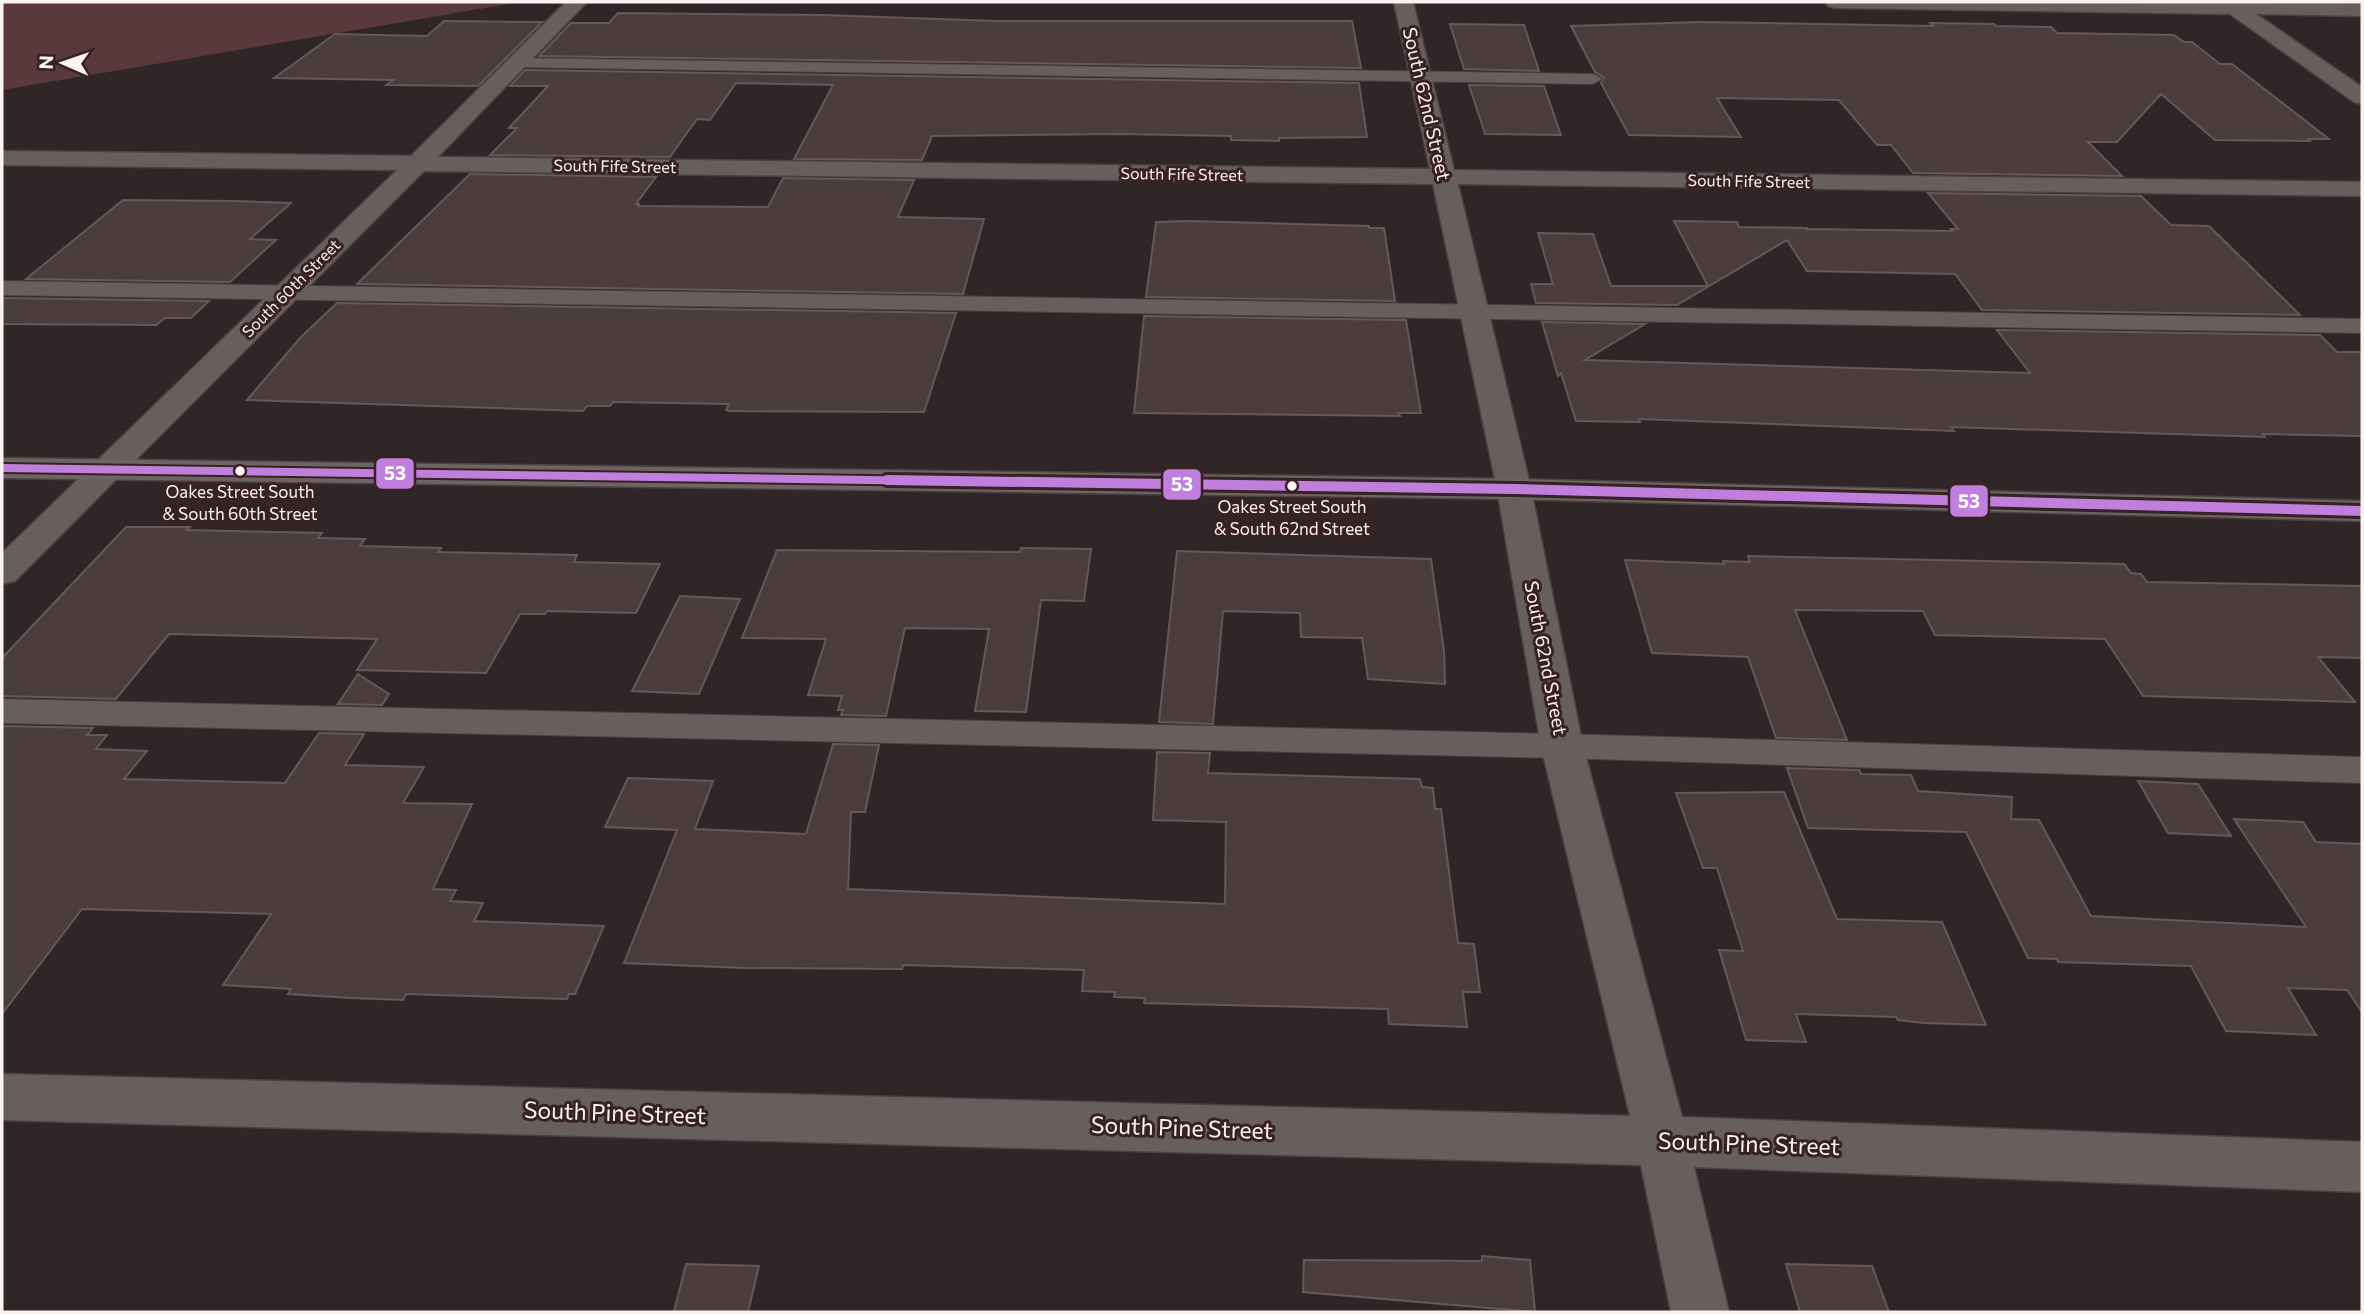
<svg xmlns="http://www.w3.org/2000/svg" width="2364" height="1314" viewBox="0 0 2364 1314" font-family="Commissioner,sans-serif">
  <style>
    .green { fill: #59393c }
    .building { fill: #4b3d3e; stroke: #64595a; stroke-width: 2 }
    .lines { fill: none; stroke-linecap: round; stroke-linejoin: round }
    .lane-casing { stroke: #4a4142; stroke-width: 2 }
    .street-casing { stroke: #4a4142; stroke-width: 3 }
    .secondary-casing { stroke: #4a4142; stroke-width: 3 }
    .lane { fill: #675e5e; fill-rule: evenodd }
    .street { fill: #675e5e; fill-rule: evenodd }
    .secondary { fill: #706364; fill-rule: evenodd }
    .bus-1-far1-casing { stroke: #362123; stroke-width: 12 }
    .bus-1-casing { stroke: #362123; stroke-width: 16 }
    .bus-1-far1 { stroke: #c07fdc; stroke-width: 8 }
    .bus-1 { stroke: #c07fdc; stroke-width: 10 }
    .bus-dot { fill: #fdf2f2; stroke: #362123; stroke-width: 2.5 }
    .labels { text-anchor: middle; stroke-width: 6; stroke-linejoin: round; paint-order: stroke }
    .far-street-label { font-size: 16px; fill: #fdf2f2; stroke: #362123 }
    .bus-label { font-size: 17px; fill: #fdf2f2; stroke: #362123 }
    .street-label { font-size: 19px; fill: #fdf2f2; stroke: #362123 }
    .near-street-label { font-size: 23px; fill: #fdf2f2; stroke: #362123 }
    .line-badge { stroke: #362123; stroke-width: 2.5 }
    .badge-label { font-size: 19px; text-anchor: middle; font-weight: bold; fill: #fff }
  </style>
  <rect width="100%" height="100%" fill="#312627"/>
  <path class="green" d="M2,2H521L2,90Z"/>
  <path class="building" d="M618,13L824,15L995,21H1352L1361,68L539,56L571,23H609Z
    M444,21L542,22L478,86L386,85L393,80L274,78L335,34L427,36Z
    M1701,22L1933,26L1930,23L1994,24L1996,26L2051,27L2057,33L2174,35L2184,42H2192L2220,64H2232L2329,139H2307L2311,141L2215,140L2161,94L2117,142H2088L2122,176L1913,173L1891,145H1877L1839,100L1717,98L1741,137L1629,135L1601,83L1604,78L1595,72L1571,26Z
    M1450,24L1524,25L1539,71L1464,69Z
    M525,70L1359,83L1367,137L1279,138V141L1231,140V136L1120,134L932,136L922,160L794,159L833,85L736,83L710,120L697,119L670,157L490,155L517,128H509L548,86H510Z
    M1469,85L1544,86L1561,135L1485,134Z
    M470,174L656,177L636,204H639L638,206L768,207L783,178L914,180L898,217L984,219L963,294L357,284Z
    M1928,193L2141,196L2171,225L2209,226L2300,315L1982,310L1955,274L1807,271L1787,240L1677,305L1536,303L1531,284H1553L1538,233L1593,234L1611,286H1708L1674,221L1737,222L1739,227L1808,228L1806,229L1953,231L1951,229H1958Z
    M123,200L235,201L291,203L250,239L276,240L230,282L26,279Z
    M1188,221L1369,226V228H1384L1395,301L1146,297L1156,222Z
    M3,298L209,301L191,318H165L156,325L2,324Z
    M337,303L956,313L924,412L729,411L726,410L729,404L613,402L610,406H587L583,411L247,400L301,337Z
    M1144,316L1406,320L1421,413H1398L1400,416L1134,413Z
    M1542,322L1645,324L1585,360L2030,373L1997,330L2320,335L2337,352H2362V436L2263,434L2265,437L1951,427L1954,431L1639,419L1640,422L1576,421L1561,373L1558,376Z
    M126,527H190L187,530L322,533L318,538L365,539L360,546L441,548L438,552L577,555L574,562L660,564L636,613L547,611L545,614H520L486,673L357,670L377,639L169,634L116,699L2,696V658Z
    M1021,548L1091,549L1084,601L1041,600L1026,712L975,711L989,629L905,628L886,716L841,715L843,710H838L842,696L808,695L826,639L742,638L777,550L1020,552Z
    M1177,551L1431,559L1444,651L1445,684L1368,679L1362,638L1301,637L1300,613L1223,611L1213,724L1159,722Z
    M1748,556L2124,564L2131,573L2141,574L2147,582L2362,586V658L2318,657L2355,702L2143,696L2105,639L1935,635L1923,611L1795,610L1847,740L1776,738L1748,657L1652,653L1625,560L1724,564L1723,561L1750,562Z
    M680,596L740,599L699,694L632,691Z
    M358,674L389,694L382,705L338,704Z
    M2,726L93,728L87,735H107L96,749L147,751L124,779L285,783L319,733L364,734L345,765L424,767L403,803L472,804L433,889L456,890L450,901L483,903L474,921L604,926L575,994H569L567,999L406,994L403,1000L351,998L288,994L291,989L223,985L271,914L82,909L2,1014Z
    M833,744L879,745L865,812H851L848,889L1225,904L1226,822L1153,820L1157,752L1210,753L1208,773L1420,779L1422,787L1433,788L1435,809H1441L1458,943L1474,944L1480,992H1463L1467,1027L1389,1024L1388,1009L1144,1003L1145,998L1114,997L1115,992L1082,991L1084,970L903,965L902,969L744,968L624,963L677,830L605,827L628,778L713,781L695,829L806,834Z
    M1787,768L1859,770L1861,774L1911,775L1918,791L2012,797L2011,819L2039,820L2091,916L2306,927L2234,819L2303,822L2316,842L2362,844V1012L2347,990L2288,988L2316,1035L2226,1031L2191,966L2058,962L2057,959L2028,958L1966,832L1808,828Z
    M2138,781L2198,784L2231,836L2168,833Z
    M1784,792L1837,919L1942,922L1986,1025L1924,1023L1898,1020L1896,1017L1796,1014L1806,1042L1746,1040L1719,950L1743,951L1717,868H1703L1676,793Z
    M1482,1256L1530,1260L1535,1312L1303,1292L1304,1260L1482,1261Z
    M686,1264L759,1266L748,1312H674Z
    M1786,1264L1872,1266L1889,1312H1800Z"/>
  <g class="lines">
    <g class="lane-casing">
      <path id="lane" d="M517,58L1593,74L1602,79L1593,84L511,67L508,63Z
        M2,281L2362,319V333L2,295Z
        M2,699L1562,734L2362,757V783L1562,758L2,723Z"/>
    </g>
    <g class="street-casing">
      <path id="street" d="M566,2H587L438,157L1430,169L1394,2H1413L1454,170L2362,182V196L1458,184L1531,489L1583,746L1682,1117L2362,1142V1192L1694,1167L1729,1312H1671L1641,1165L2,1120V1074L1630,1116L1541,746L1497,489L1433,184L424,171L15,581L2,584V553L397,170L2,165V151L411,156Z
        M1826,2L2362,4V16L2256,14L2362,87V104L2354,102L2230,14L1835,8L1828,6Z"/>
    </g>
    <g class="secondary-casing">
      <path id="secondary" d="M2,458L1514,479L2362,501V521L1514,499L2,478Z"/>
    </g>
    <use href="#lane" class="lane"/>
    <use href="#street" class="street"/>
    <use href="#secondary" class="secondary"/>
    <g class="bus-1-far1-casing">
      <path id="bus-1-far1" d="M2,468L1013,482"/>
    </g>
    <g class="bus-1-casing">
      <path id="bus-1" d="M887,480L1514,489L2362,511"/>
    </g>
    <use href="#bus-1-far1" class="bus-1-far1"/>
    <use href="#bus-1" class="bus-1"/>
  </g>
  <g class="bus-dot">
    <circle cx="240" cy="471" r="6"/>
    <circle cx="1292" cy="486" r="6"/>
  </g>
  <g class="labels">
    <g class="far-street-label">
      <text transform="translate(615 166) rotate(1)" y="6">South Fife Street</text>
      <text transform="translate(1182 174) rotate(1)" y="6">South Fife Street</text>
      <text transform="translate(1749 181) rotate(1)" y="6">South Fife Street</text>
      <text transform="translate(291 288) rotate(-45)" y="6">South 60th Street</text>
    </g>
    <g class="bus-label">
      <text x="240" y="498">Oakes Street South<tspan x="240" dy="22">&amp; South 60th Street</tspan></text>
      <text x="1292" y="513">Oakes Street South<tspan x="1292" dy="22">&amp; South 62nd Street</tspan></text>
    </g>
    <g class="street-label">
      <text transform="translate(1427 104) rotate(77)" y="7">South 62nd Street</text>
      <text transform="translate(1546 658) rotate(79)" y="7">South 62nd Street</text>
    </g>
    <g class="near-street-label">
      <text transform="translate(615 1113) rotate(2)" y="8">South Pine Street</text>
      <text transform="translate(1182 1128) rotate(2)" y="8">South Pine Street</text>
      <text transform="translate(1749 1144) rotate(2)" y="8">South Pine Street</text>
    </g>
  </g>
  <g class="line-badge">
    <rect x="375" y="457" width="40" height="33" rx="7" fill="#c07fdc"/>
    <rect x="1162" y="468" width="40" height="33" rx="7" fill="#c07fdc"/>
    <rect x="1949" y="484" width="40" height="34" rx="7" fill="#c07fdc"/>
  </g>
  <g class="badge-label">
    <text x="395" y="480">53</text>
    <text x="1182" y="491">53</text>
    <text x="1969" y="508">53</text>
  </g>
  <rect width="2364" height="1314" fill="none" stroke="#fdf2f2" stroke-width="7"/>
  <g transform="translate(63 63) rotate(272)" stroke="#362123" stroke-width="5" paint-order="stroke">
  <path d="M0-5L12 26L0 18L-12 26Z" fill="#fdf2f2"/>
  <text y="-10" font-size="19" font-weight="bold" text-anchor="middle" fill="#fdf2f2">N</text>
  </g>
</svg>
